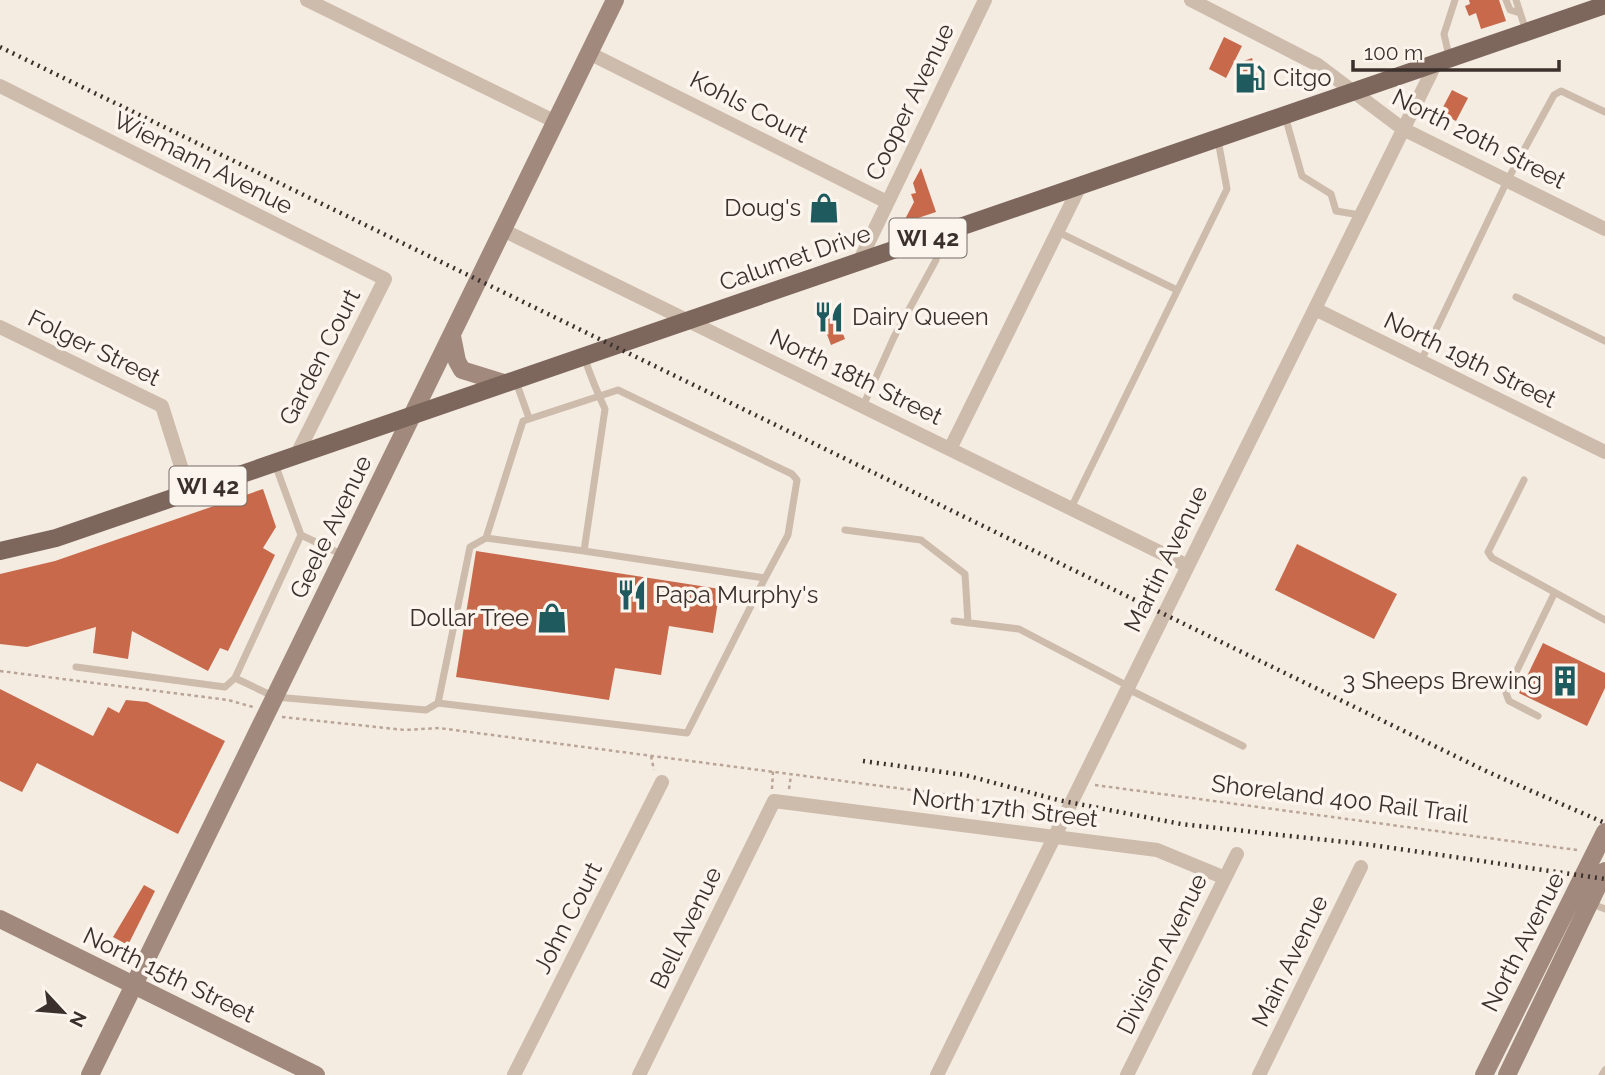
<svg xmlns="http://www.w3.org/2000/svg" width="1605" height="1075" viewBox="0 0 1605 1075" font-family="Raleway,sans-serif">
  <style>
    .building { fill: #c8694b }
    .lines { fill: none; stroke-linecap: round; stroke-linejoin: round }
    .path { stroke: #b9a596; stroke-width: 2.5; stroke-dasharray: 3.5 3.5; stroke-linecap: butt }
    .lane { stroke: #cdbbac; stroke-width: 7 }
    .street { stroke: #cdbbac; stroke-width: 14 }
    .secondary { stroke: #a18a7d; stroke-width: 18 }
    .primary { stroke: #7d675c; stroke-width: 18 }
    .rail { stroke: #3b302b; stroke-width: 4.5; stroke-dasharray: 2 5; stroke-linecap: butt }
    .labels { text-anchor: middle; stroke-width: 7; stroke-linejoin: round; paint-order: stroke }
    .shield { fill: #fbf5ee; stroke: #756b66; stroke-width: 2 }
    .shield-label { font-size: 23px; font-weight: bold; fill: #3b302b }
    .poi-label { font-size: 24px; fill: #3b302b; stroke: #fbf5ee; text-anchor: start }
    .street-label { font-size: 24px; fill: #3b302b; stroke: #fbf5ee }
  </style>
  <rect width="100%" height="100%" fill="#f4ebe1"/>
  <path class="building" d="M1469,0H1499L1506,21L1481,29L1476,13L1469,16L1465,6L1470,4Z
    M1224,37L1242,46L1226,78L1209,69Z
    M1252,58L1260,85L1247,90L1238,63Z
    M1452,90L1468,98L1456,121L1440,113Z
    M921,168L936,212L903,223L914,202L911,194L916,193L913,183Z
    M830,302L845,339L831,345L817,308Z
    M263,489L276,527L263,548L275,555L228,651L220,648L208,671L132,631L128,659L93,653L96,627L27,647L0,644V574L55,561Z
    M1297,544L1397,594L1374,639L1275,590Z
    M476,551L720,589L713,633L669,626L661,675L615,668L609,700L456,677Z
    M1543,643L1605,673V688L1587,726L1519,693Z
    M0,689L93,736L108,707L119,713L126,700L147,702L225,741L178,834L37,763L22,792L0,781Z
    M144,885L155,891L128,945L113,937Z"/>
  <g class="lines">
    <path class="path" d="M0,671L228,700L253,707
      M282,717L405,730L439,728L965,797L1048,816
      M651,756L654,770
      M1095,785L1577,850
      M772,789L773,771
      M789,789L791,775"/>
    <path class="lane" d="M1506,0L1510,10L1520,13
      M1516,0L1526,31
      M1449,56L1444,34L1455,0
      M1285,116L1302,176L1331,194L1336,211L1360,215
      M1058,232L1177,290
      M1516,297L1605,341
      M1421,361L1507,181L1554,95L1561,91L1605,112
      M515,379L529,418
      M863,406L894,337L936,260L939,235
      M275,464L301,535
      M1524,480L1488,552L1492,558L1605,620
      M1071,508L1227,189L1218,140
      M845,530L921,540L965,574L968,623
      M584,551L486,538L523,421L618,390L792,474L797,480L788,535L765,578L584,551L605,409C597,392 590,374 584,357
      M343,555L301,535L235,678L275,697L426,710L438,703L470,547L486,538
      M954,621L1019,629L1128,686
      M76,667L225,687L235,678
      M1128,689L1243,746
      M438,703L687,733L765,578
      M1538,716L1509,701L1506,693L1554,594
      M1590,903L1605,909
      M1602,1075L1605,1070"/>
    <path class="street" d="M307,0L556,122
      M1191,0L1318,65L1403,129L1605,229
      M589,53L887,202
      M0,86L385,279L296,456
      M503,230L1188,566
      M859,262L985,0
      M1315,309L1605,452
      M0,327L162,406L189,492
      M950,449L1080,186
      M514,1075L662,782
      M639,1075L774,801L1157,850L1225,878
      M937,1075L1436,63
      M1127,1075L1237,854
      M1259,1075L1361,867"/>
    <path class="secondary" d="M452,336L457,361L462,370L504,383
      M0,919L316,1075
      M90,1075L615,0
      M1484,1075L1605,832
      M1507,1075L1605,871"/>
    <path class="primary" d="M0,551L56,538L1605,5"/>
    <path class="rail" d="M0,47L1488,772L1605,823
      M863,761L965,775L1058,800L1181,824L1372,845L1605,879"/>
  </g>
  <defs>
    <g id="fuel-bare" transform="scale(2.415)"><path d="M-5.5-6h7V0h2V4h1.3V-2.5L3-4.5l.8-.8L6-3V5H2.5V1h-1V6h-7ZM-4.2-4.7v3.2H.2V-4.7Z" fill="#1f5a5e" stroke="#fbf5ee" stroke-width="2.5" paint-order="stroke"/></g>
    <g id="shop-bare" transform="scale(2.415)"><path d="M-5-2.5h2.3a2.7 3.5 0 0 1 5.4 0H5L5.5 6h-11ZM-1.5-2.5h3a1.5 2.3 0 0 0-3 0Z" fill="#1f5a5e" stroke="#fbf5ee" stroke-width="2.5" paint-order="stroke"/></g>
    <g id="restaurant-bare" transform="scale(2.415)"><path d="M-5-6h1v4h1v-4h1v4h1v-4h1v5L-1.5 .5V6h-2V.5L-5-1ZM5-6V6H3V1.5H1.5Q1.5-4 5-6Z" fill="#1f5a5e" stroke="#fbf5ee" stroke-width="2.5" paint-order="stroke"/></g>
    <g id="building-bare" transform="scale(2.415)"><path d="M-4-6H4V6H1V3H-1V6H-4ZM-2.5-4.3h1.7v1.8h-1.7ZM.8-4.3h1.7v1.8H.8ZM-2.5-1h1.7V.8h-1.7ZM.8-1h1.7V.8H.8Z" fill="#1f5a5e" stroke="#fbf5ee" stroke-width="2.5" paint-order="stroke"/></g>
  </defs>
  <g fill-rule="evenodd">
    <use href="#fuel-bare" x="1250" y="78"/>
    <use href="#shop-bare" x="824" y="208"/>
    <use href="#restaurant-bare" x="829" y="317"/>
    <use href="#restaurant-bare" x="632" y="595"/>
    <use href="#shop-bare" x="552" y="618"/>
    <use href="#building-bare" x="1565" y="681"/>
  </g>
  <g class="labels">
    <g class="shield">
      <rect x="889.5" y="218.5" width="77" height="39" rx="5"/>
      <rect x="169.5" y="466.5" width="77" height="39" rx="5"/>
    </g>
    <g class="shield-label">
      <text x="928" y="246">WI 42</text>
      <text x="208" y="494">WI 42</text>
    </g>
    <g class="poi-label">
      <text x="1273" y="86">Citgo</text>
      <text x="801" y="216" text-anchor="end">Doug's</text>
      <text x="852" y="325">Dairy Queen</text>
      <text x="655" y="603">Papa Murphy's</text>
      <text x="529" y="626" text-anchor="end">Dollar Tree</text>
      <text x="1542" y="689" text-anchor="end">3 Sheeps Brewing</text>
    </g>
    <g class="street-label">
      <text transform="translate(910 102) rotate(-64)" y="8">Cooper Avenue</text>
      <text transform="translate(749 107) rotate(27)" y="8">Kohls Court</text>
      <text transform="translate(1479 139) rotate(27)" y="8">North 20th Street</text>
      <text transform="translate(203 163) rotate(27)" y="8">Wiemann Avenue</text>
      <text transform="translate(795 258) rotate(-19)" y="8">Calumet Drive</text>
      <text transform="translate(94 348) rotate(26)" y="8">Folger Street</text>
      <text transform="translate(320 357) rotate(-63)" y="8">Garden Court</text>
      <text transform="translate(1470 360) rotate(26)" y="8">North 19th Street</text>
      <text transform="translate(856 377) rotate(26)" y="8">North 18th Street</text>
      <text transform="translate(331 527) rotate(-64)" y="8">Geele Avenue</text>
      <text transform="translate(1166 559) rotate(-64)" y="8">Martin Avenue</text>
      <text transform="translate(1340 799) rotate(7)" y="8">Shoreland 400 Rail Trail</text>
      <text transform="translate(1005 808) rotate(7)" y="8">North 17th Street</text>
      <text transform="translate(568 918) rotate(-63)" y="8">John Court</text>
      <text transform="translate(686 928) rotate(-64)" y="8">Bell Avenue</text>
      <text transform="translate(1523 942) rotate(-63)" y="8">North Avenue</text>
      <text transform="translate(1162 954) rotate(-64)" y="8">Division Avenue</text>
      <text transform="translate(1290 961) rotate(-64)" y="8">Main Avenue</text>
      <text transform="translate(169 975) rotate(26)" y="8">North 15th Street</text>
    </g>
  </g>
  <g transform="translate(63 1012) rotate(116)" stroke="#fbf5ee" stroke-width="5" paint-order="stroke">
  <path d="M0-5L12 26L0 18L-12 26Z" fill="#3b302b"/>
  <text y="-10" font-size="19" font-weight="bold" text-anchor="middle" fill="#3b302b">N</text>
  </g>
  <path d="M1353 60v10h206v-10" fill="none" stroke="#3b302b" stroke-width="3.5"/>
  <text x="1364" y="60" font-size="21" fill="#3b302b" stroke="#fbf5ee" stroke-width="5" paint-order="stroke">100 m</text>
</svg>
